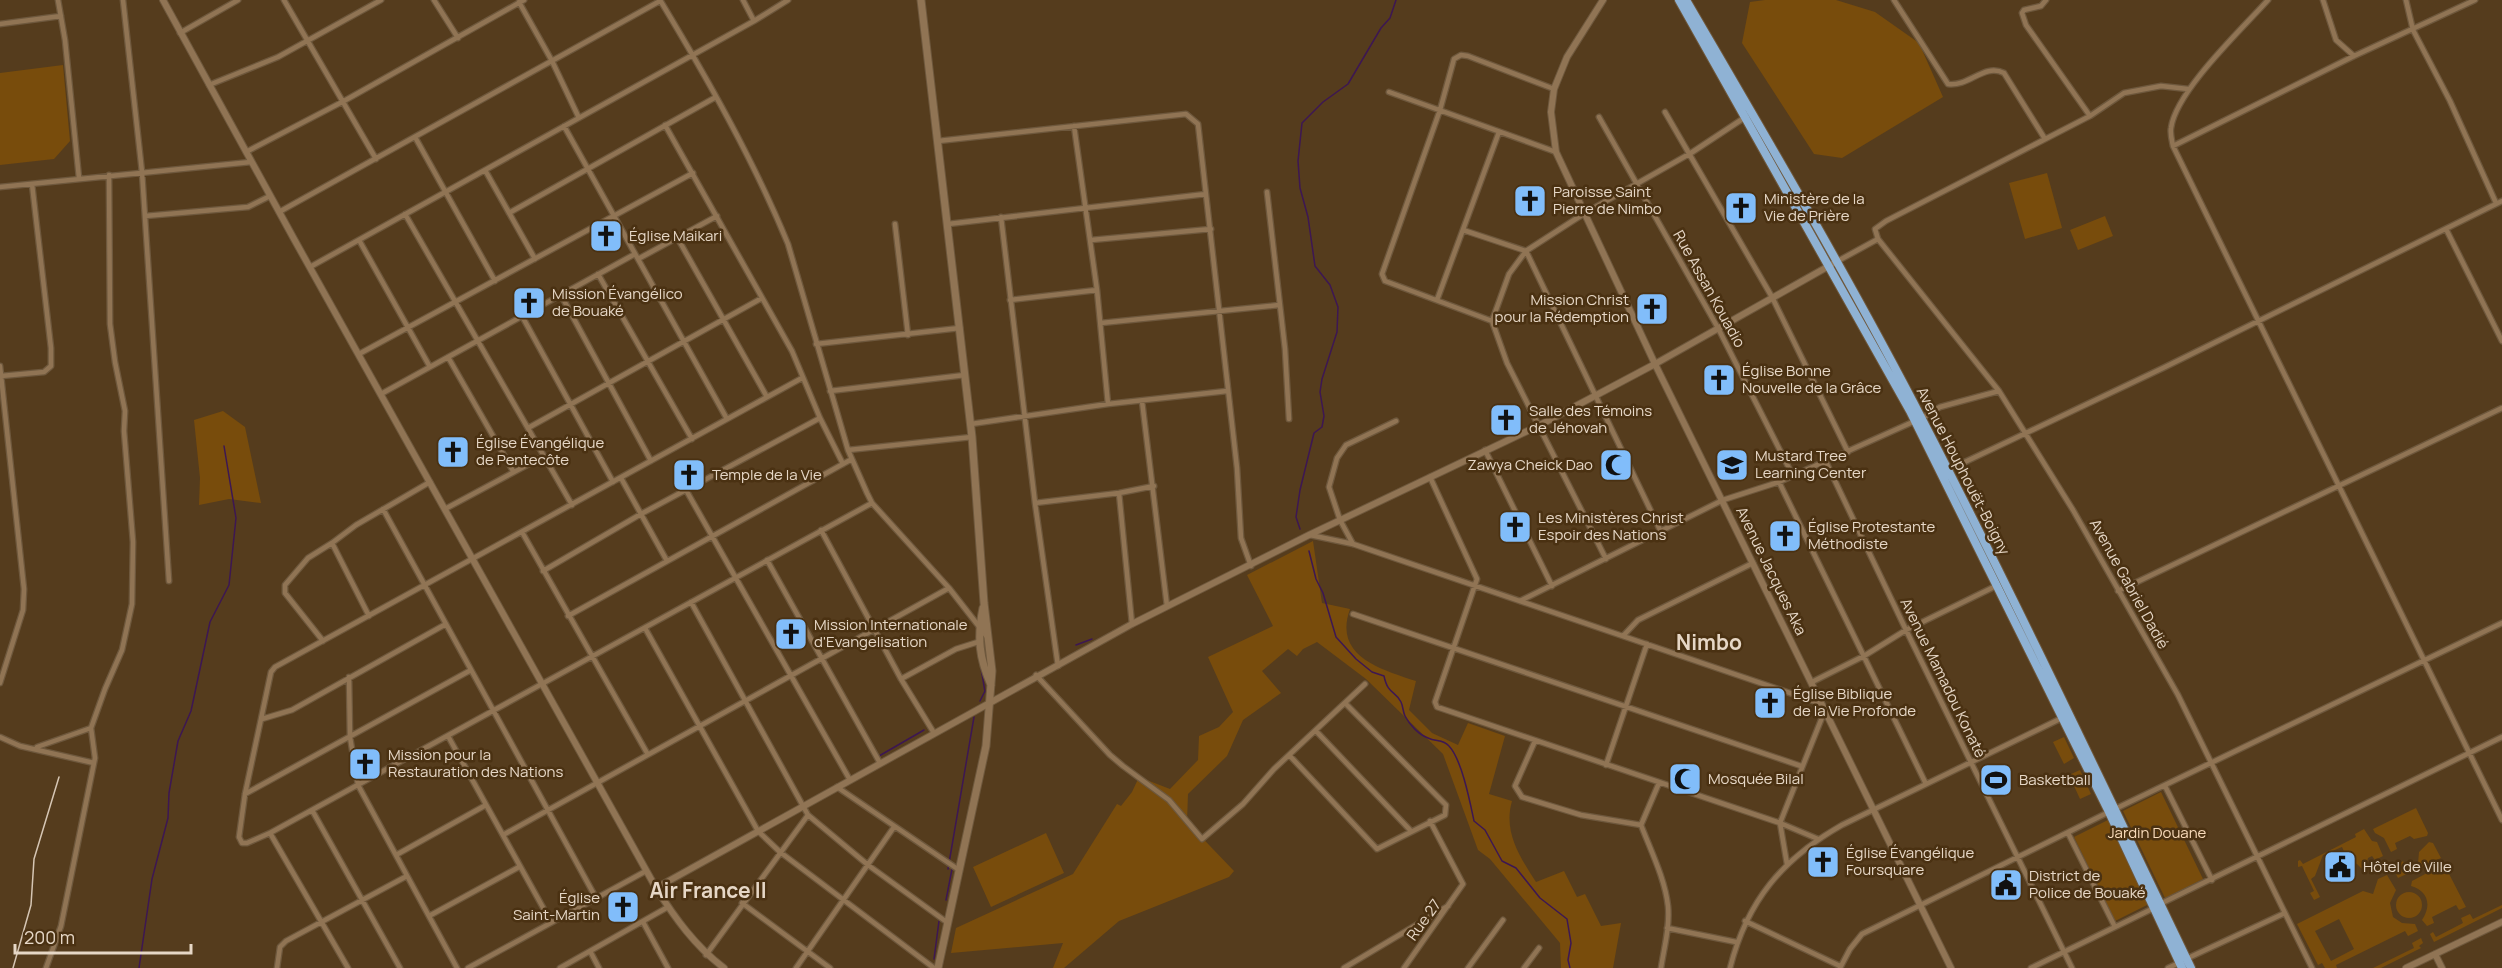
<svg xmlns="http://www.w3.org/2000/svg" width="2502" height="968" viewBox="0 0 2502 968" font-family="Manrope,sans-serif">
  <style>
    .green { fill: #784c0c; fill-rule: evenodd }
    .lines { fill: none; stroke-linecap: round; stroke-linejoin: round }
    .stream { stroke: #3d1753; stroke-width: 1.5 }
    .minor-casing { stroke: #6e583d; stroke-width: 7 }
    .tertiary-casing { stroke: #6e583d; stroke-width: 8 }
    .secondary-casing { stroke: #6e583d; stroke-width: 9 }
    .trunk-casing { stroke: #6e583d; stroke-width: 10 }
    .minor { stroke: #907454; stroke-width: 4.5 }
    .tertiary { stroke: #907454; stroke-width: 6 }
    .secondary { stroke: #907454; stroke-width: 7 }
    .trunk { stroke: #8fb2d4; stroke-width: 8 }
    .rail { stroke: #d6c6b4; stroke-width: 1.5 }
    .labels { text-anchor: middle; stroke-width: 5; stroke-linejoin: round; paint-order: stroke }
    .poi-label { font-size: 15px; fill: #e6d7c6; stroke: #4a3112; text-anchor: start }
    .street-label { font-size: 15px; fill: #e6d7c6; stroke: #4a3112 }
    .park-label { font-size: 15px; fill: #fadcbb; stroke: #4a3112 }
    .district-label { font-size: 21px; font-weight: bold; fill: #e6d7c6; stroke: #4a3112 }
  </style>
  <rect width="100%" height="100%" fill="#553c1d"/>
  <path class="green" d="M1765,0H1836L1875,12L1919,43L1943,97L1842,158L1814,154L1742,43L1750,2Z
    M63,65L70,141L54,159L0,165V73Z
    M2047,173L2062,228L2025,239L2009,183Z
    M2105,216L2113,236L2078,250L2070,230Z
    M223,411L245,427L261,503L229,499L199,505L200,478L194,420Z
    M1313,541L1322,603L1350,609C1333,656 1380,669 1416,681L1409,710L1432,733L1458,745L1468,723L1505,736L1489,794L1512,801C1503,832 1520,857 1536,882L1564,871L1577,897L1585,894L1601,926L1621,923L1613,968H1561L1560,943L1490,859L1478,850L1443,754L1366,679L1317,642L1303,649L1297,656L1288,649L1262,671L1281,693L1243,720L1227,756L1188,794L1187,822L1234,871L1229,877L1119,921L1064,968H1053L1063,943L951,953L956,928L1073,874L1117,804L1121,806L1132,792L1139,777L1170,789L1198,760L1199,736L1219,727L1233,712L1208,657L1273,626L1247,575Z
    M2064,737L2074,758L2064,764L2053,742Z
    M1996,764L2008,790L1997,795L1984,770Z
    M2080,770L2091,794L2080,799L2069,775Z
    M2161,792L2203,879L2165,898L2123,811Z
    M2416,808L2428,833L2427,836L2414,839L2410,836L2395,843L2397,849L2391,852L2384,838L2375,833L2373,829Z
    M2112,818L2153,902L2115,921L2074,837Z
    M2364,829L2372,841L2377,842L2383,856L2375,860L2372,856L2368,858L2366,866L2362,869L2357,864L2349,862L2342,847L2323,855L2315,876L2311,879L2320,897L2314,900L2310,893L2314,891L2302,866L2298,867V861L2300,860L2303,864L2356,837L2355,834Z
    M1046,833L1064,873L991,907L973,867Z
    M2429,842L2433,843L2441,858L2398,878L2393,868L2403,861L2406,870L2418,864L2419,852Z
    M2444,864L2466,907L2459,910L2456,905L2432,917L2434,923L2427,926L2422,920C2432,905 2428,891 2411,886L2412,881Z
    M2387,875L2396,890L2390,903L2393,917L2402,923L2415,924L2418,931L2408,936L2405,931L2336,965L2337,968H2325L2322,963L2318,965L2297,924L2363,891L2373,894L2378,879ZM2339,919L2354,949L2331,961L2315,931Z
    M2396 905a13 13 0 1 1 26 0a13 13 0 1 1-26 0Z
    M2502,905V908L2434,942L2430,934L2433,932L2436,937L2463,923L2461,918L2470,914L2473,919Z
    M2421,938L2423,943L2419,946L2421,948L2381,968H2373L2414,948L2412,943Z"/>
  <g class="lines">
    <path class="stream" d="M1300,529L1296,517L1300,490L1314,433L1322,427L1324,416L1320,392L1322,379L1337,332L1338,307L1330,285L1315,266L1308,217L1300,188L1298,161L1302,123L1323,102L1348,84L1381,28L1390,18L1396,0
      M1309,551L1316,579L1323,593L1336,637L1356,659L1372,672L1384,676C1388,695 1395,690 1401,702C1403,706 1403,712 1405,716C1409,724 1419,735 1428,738C1436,742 1443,739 1449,746C1462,760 1470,802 1474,821L1485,830L1502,861L1516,868L1540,898L1567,919L1571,943L1568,960L1570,968
      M1076,645L1092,639
      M981,668L985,692
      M980,701L985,691
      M879,756L924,730
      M948,869L974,717
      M946,900L952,869
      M934,959L939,921
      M139,968L152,879L168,818L169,793L178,741L191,711L210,622L229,585L236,518L224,446"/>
    <g class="minor-casing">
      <path id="minor" d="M58,0L65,40L79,178
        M123,0L142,172L169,581
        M284,0L376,159
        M434,0L458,38
        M660,0C707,78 753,159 788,244L848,450L867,493L872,503L949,588L988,638
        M743,0L754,21
        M1894,0L1948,84C1969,87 1984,63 2004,73L2045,139
        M2046,0L2041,6L2024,10L2022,13L2026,25L2090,116
        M2268,0C2242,29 2176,91 2171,128C2170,134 2172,141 2173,146L2502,820
        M2323,0L2336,40L2354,56
        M2406,0L2413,30L2450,101L2496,203
        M519,2L552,61L579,118
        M0,24L61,16
        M180,33L238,0
        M209,85L278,57L381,0
        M2188,89L2161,86L2124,93L2090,116L1886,221L1875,229L1878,239L1999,391L2073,510L2178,695L2312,968
        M1389,92L1556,152
        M1665,112L1772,297L1848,452
        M1599,117L1718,328L1793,476
        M665,125L792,351L820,418L843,464
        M564,126L727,419
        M1074,126L1097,290L1108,404
        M415,137L495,281
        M938,141L1186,114L1198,124L1237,468L1241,538L1251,566
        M2173,146L2354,56L2475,0
        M246,152L344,101L524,0
        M485,170L535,259
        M0,187L251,162
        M1267,192L1285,349L1289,419
        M279,212L660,1
        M509,213L716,97
        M405,214L572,505
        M145,216L248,207L270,196
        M1001,217L1035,503L1058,666
        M895,224L908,335
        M948,224L1206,194
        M2446,229L2502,341
        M1463,230L1526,251L1661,532
        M677,237L767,397
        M359,240L430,367
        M1091,240L1211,229
        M638,259L717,216
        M1836,262L1878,239
        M310,267L754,21L788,0
        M598,274L692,439
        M561,295L651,461
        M1010,300L1097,290
        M1437,300L1499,132
        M522,316L613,482
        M1492,321L1385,281L1382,274L1440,110L1454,59L1461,55L1468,56L1554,89
        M1101,323L1279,305
        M816,344L960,328
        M359,354L693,173
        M448,357L513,471
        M0,366L24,589L23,610L0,683
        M1,376L44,372L51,366V348L32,184
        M802,378L275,667L271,672L245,794L239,837L242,843H247L270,833L872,503
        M830,391L965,375
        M381,394L635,254
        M1142,401L1167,606
        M1922,418L1940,407L1999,391
        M971,424L1108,404L1227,391
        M528,428L762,298
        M848,450L972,437
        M1485,450L1552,586
        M1826,462L1906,630L2072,968
        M1948,470L2163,368L2502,201
        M1430,477L1477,579L1435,702L1437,707L1780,823L1818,839
        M621,478L667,561
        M1779,482L1926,784
        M686,490L850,780
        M1119,493L1132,624
        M1035,503L1119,493L1154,486
        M383,509L596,898
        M445,509L544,456
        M821,530L901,679L934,733
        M522,532L647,753
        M1310,535L1353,544L1822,704
        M332,543L369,616
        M1353,544L1340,520L1329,487L1337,458L1346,445L1396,421
        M1606,559L1507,363L1492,321L1509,274L1526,251L1585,213L1691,153L1744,118
        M767,560L880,763
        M543,571L641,514L820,418
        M2118,591L2502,408
        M1520,601L1723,500L1779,482L1915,421
        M691,602L808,815L868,865L948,923
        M1353,614L1801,766
        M568,616L852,459
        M645,628L758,831L780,852L934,968
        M1623,636L1638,620L1753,563
        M323,641L285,593V585L308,558L332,543L356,525L430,482
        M1036,675L1110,755L1123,766L1169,800L1202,839L1243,804L1274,769L1365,684
        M349,677L350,737L358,785L457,968
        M901,679L956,649L978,642
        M1812,682L1864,656L1906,630L1998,585
        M262,719L292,710L446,624
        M1316,731L1411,831
        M448,736L551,922
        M0,737L20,746L94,763
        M1535,741L1515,786L1522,797L1581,815L1641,825
        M37,747L91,728
        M1290,756L1377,849L1445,815L1446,805L1345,703
        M1606,765L1647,644
        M1659,783L1641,825C1651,851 1665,879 1668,906C1670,927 1664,948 1661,968
        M2165,786L2212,880
        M837,787L959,870
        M245,794L471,670
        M2115,809L2502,623
        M312,810L400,968
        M270,833L348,968
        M2068,833L2115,927
        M503,835L949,588
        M396,855L486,805
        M1787,864L1780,823L1825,710
        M742,903L830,968
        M2160,904L2502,737
        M429,916L519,867
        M1745,921L1840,966
        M643,922L668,968
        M1667,928L1736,942
        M590,951L599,968
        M706,955L808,815
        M2186,959L2285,913
        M46,968L61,926L95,758L91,728L105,689L122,650L132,604L133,542L124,431L125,411L115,362L110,324L109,175
        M277,968L280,947L286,941L407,876
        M468,968L646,871
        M560,968L668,907
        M796,968L894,827
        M1344,968L1448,906
        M1404,968L1463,884L1430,821
        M1468,968L1503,920
        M1524,968L1539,948
        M1730,968C1747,901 1782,859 1842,825L2062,718
        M1840,968L1850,949L1862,934L2109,812
        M2031,968L2154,908
        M2168,968L2179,963"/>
    </g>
    <g class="tertiary-casing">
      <path id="tertiary" d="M163,0L294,239L656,888C675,918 695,946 724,968
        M1603,0L1567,57L1554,89L1551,112L1556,152L1655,364L1951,968
        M656,888L1132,624L1309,535L1540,425L1655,364L1836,262
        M2435,954L2442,968
        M2406,968L2502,922"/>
    </g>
    <g class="secondary-casing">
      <path id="secondary" d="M921,0L972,437L984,603L992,671L986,746L938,968
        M983,608C977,637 979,658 991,685"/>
    </g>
    <g class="trunk-casing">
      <path id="trunk" d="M1679,0L1910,411L2109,812L2182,968
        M1686,0C1767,139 1849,278 1923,421C2016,601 2103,785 2191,968"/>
    </g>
    <use href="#minor" class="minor"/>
    <use href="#tertiary" class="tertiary"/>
    <use href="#secondary" class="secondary"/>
    <use href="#trunk" class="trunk"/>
    <path class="rail" d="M13,968L31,905L34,859L59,777"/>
  </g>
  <defs>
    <g id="church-square" transform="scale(1.725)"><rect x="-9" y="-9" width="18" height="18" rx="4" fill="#81bdfa" stroke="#4a3112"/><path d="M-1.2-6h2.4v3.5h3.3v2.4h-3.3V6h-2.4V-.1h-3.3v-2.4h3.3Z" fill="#111"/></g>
    <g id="mosque-square" transform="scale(1.725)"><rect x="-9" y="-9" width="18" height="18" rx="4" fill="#81bdfa" stroke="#4a3112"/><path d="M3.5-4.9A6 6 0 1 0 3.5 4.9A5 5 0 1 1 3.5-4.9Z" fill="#111"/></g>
    <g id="university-square" transform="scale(1.725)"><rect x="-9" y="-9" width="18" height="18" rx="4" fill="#81bdfa" stroke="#4a3112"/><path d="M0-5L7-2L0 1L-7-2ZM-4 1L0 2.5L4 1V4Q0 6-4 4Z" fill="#111"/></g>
    <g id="stadium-square" transform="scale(1.725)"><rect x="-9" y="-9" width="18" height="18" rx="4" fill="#81bdfa" stroke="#4a3112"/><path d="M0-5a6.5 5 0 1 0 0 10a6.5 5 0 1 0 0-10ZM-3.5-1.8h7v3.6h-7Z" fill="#111"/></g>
    <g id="civic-square" transform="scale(1.725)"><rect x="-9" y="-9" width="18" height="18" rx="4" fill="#81bdfa" stroke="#4a3112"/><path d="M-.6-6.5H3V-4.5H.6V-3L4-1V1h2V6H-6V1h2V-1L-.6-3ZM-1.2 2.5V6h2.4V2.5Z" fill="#111"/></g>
  </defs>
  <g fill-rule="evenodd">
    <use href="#church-square" x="1530" y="201"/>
    <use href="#church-square" x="1741" y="208"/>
    <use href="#church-square" x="606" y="236"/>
    <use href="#church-square" x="529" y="303"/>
    <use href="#church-square" x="1652" y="309"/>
    <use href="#church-square" x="1719" y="380"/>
    <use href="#church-square" x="1506" y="420"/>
    <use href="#church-square" x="453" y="452"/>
    <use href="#mosque-square" x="1616" y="465"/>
    <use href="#university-square" x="1732" y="465"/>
    <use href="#church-square" x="689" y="475"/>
    <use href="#church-square" x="1515" y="527"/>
    <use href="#church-square" x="1785" y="536"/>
    <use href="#church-square" x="791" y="634"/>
    <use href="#church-square" x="1770" y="703"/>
    <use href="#church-square" x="365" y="764"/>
    <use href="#mosque-square" x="1685" y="779"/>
    <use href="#stadium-square" x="1996" y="780"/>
    <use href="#church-square" x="1823" y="862"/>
    <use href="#civic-square" x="2340" y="867"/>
    <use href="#civic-square" x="2006" y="885"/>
    <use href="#church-square" x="623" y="907"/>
  </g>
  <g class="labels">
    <g class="poi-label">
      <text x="1553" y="197">Paroisse Saint<tspan x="1553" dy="17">Pierre de Nimbo</tspan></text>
      <text x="1764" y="204">Ministère de la<tspan x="1764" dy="17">Vie de Prière</tspan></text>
      <text x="629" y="241">Église Maikari</text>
      <text x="552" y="299">Mission Évangélico<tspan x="552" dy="17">de Bouaké</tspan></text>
      <text x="1629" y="305" text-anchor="end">Mission Christ<tspan x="1629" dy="17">pour la Rédemption</tspan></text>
      <text x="1742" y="376">Église Bonne<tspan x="1742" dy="17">Nouvelle de la Grâce</tspan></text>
      <text x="1529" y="416">Salle des Témoins<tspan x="1529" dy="17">de Jéhovah</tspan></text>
      <text x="476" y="448">Église Évangélique<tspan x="476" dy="17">de Pentecôte</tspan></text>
      <text x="1755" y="461">Mustard Tree<tspan x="1755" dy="17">Learning Center</tspan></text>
      <text x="1593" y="470" text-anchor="end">Zawya Cheick Dao</text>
      <text x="712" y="480">Temple de la Vie</text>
      <text x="1538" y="523">Les Ministères Christ<tspan x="1538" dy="17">Espoir des Nations</tspan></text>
      <text x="1808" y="532">Église Protestante<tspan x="1808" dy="17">Méthodiste</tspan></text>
      <text x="814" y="630">Mission Internationale<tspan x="814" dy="17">d'Evangelisation</tspan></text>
      <text x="1793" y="699">Église Biblique<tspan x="1793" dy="17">de la Vie Profonde</tspan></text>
      <text x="388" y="760">Mission pour la<tspan x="388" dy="17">Restauration des Nations</tspan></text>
      <text x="1708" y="784">Mosquée Bilal</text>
      <text x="2019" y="785">Basketball</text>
      <text x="1846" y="858">Église Évangélique<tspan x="1846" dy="17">Foursquare</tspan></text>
      <text x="2363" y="872">Hôtel de Ville</text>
      <text x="2029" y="881">District de<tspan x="2029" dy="17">Police de Bouaké</tspan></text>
      <text x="600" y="903" text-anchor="end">Église<tspan x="600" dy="17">Saint-Martin</tspan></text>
    </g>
    <g class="street-label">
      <text transform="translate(1709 289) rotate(61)" y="5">Rue Assan Kouadio</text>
      <text transform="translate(1963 471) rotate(63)" y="5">Avenue Houphouët-Boigny</text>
      <text transform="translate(1771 571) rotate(64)" y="5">Avenue Jacques Aka</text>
      <text transform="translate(2129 584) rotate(61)" y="5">Avenue Gabriel Dadié</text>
      <text transform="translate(1943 678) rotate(64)" y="5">Avenue Mamadou Konaté</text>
      <text transform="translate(1424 920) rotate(-54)" y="5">Rue 27</text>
    </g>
    <g class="park-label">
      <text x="2157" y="838">Jardin Douane</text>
    </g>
    <g class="district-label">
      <text x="1709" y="650">Nimbo</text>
      <text x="708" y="898">Air France II</text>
    </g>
  </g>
  <path d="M15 944v9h176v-9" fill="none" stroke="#e6d7c6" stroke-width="3"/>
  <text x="24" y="944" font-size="18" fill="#e6d7c6" stroke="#4a3112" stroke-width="4.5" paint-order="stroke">200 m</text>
</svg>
